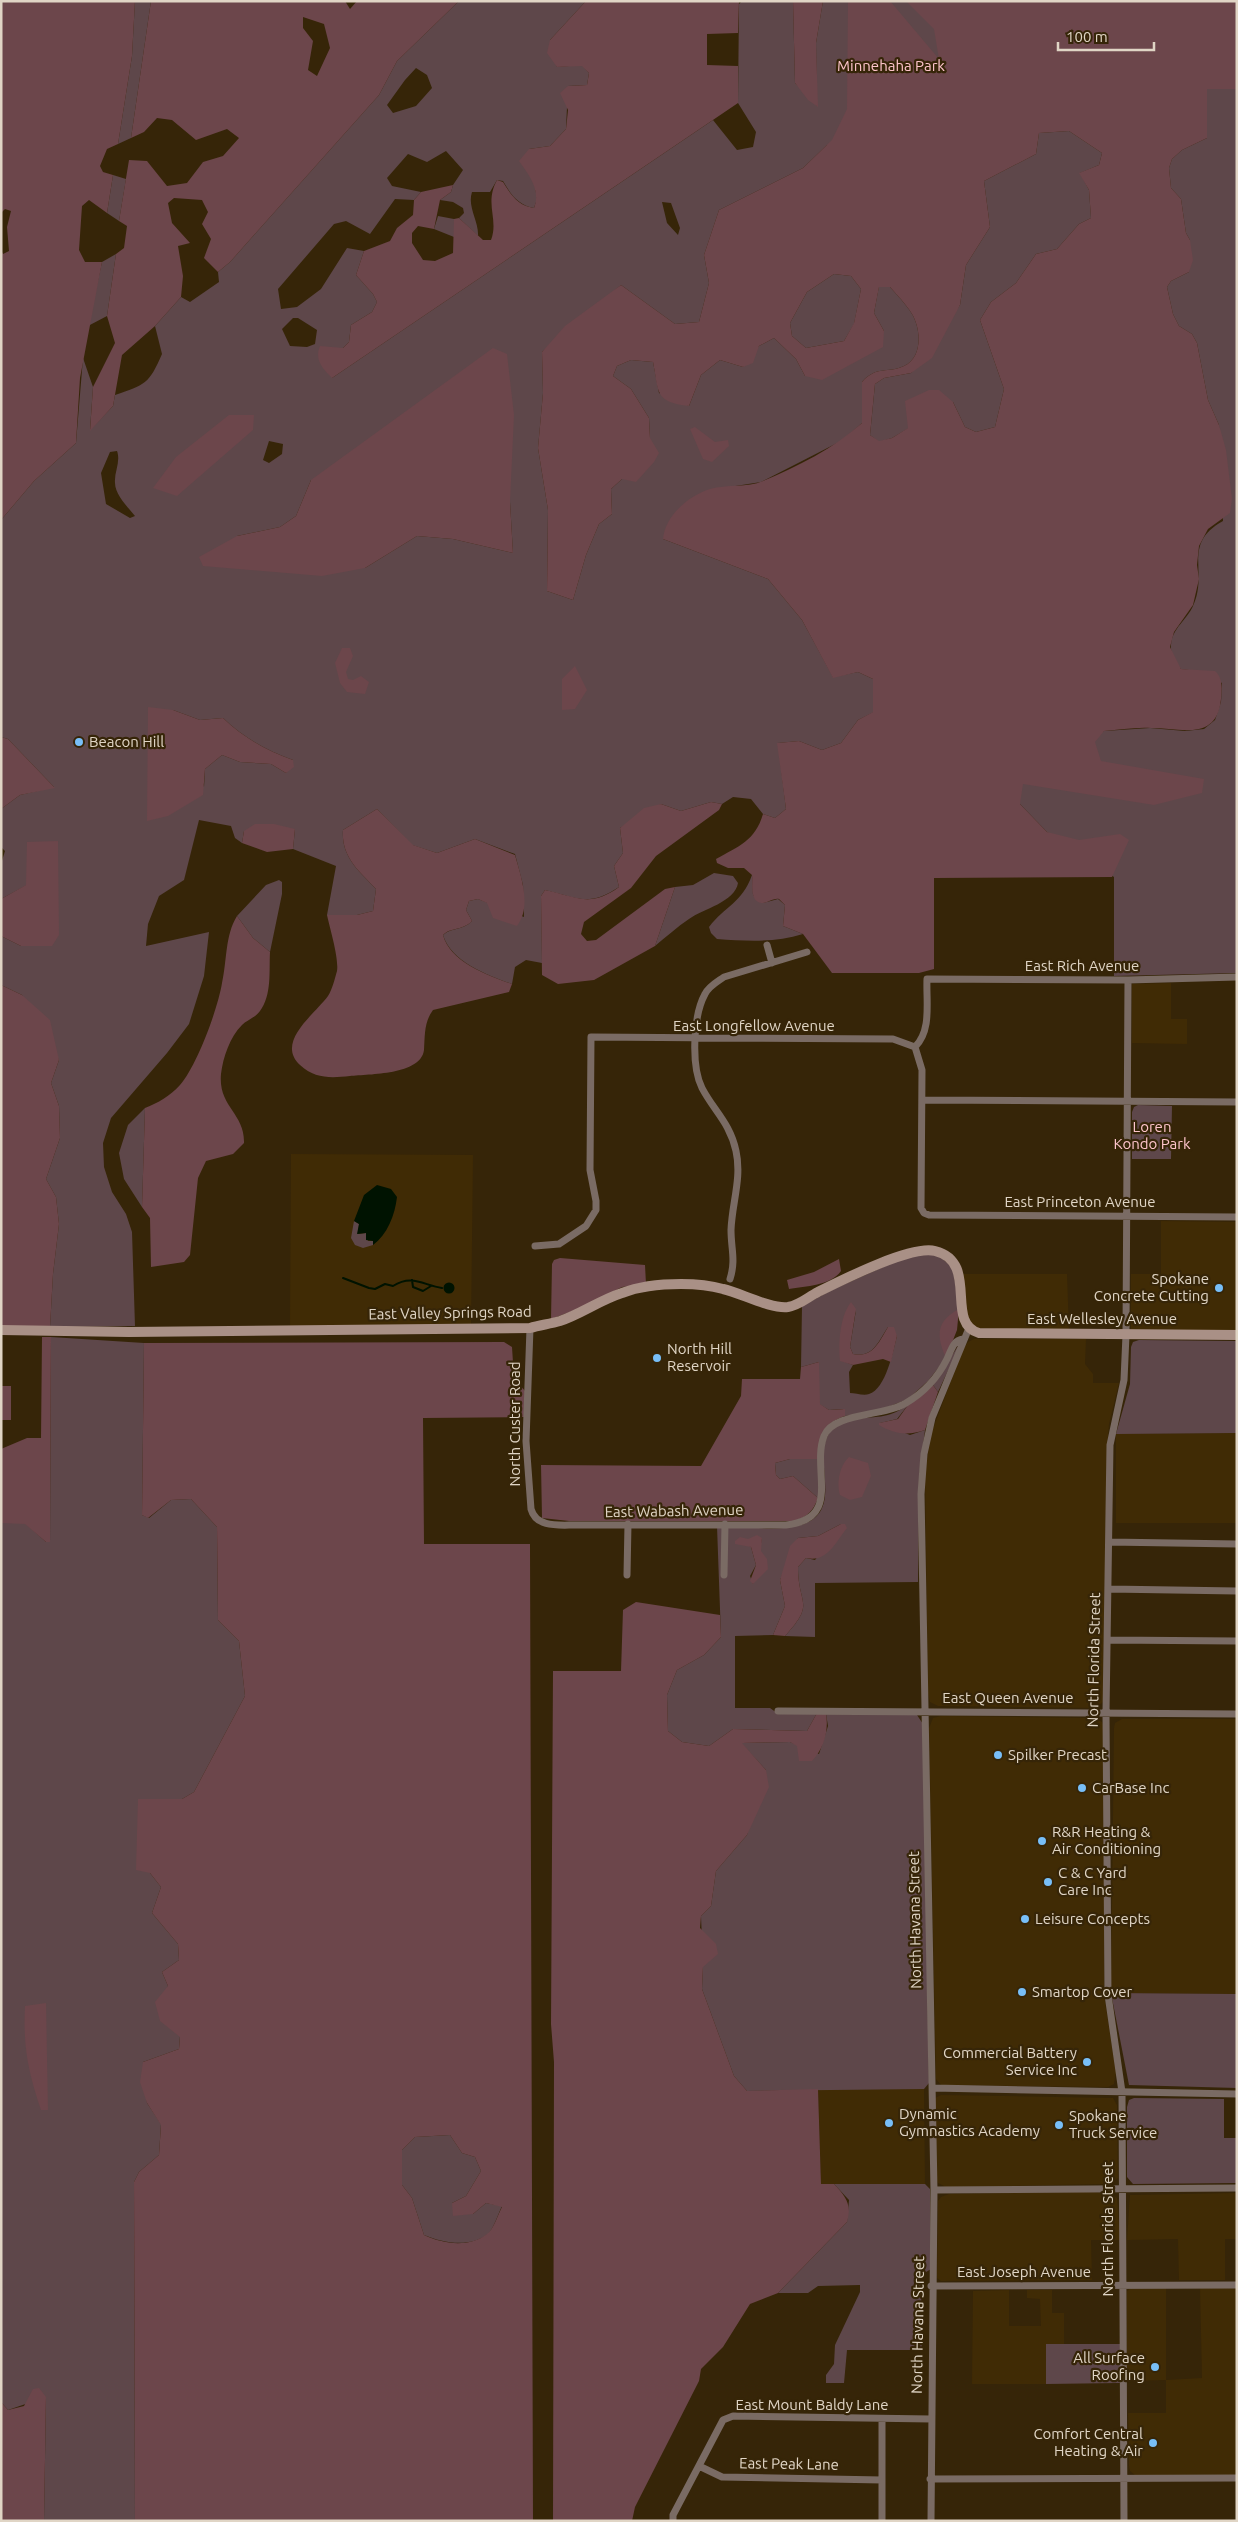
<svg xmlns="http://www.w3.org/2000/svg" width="1238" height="2522" viewBox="0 0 1238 2522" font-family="Ubuntu,sans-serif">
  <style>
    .built { fill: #402b05 }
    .green { fill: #5e474a; fill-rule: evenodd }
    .forest { fill: #6c464b; fill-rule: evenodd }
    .water { fill: #001301 }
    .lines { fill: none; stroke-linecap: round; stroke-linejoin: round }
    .stream { stroke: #001301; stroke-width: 2 }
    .street { stroke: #7a6b64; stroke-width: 7 }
    .secondary { stroke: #a99086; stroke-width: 10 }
    .poi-dot { fill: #78bff8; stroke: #362508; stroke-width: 2 }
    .labels { text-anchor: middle; stroke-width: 4.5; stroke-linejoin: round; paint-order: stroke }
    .park-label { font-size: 15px; fill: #fec5cc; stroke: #362508 }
    .poi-label { font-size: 15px; fill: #e0d5c5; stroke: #362508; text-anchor: start }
    .street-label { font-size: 15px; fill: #e0d5c5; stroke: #362508 }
  </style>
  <rect width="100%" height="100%" fill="#362508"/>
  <path class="built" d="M1171,983V1019H1187V1044L1132,1043V984Z
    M291,1154L473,1155L471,1327H290Z
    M1161,1221L1237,1222V1330H1131V1274H1161Z
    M963,1274H1067L1069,1331L976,1328L967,1318Z
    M974,1339H1086L1085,1364L1093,1374V1383H1119L1109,1424L1107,1449L1103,1702L1096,1708L938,1706L930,1702L928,1693L925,1473L931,1434L963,1349L968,1342Z
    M1237,1433V1523H1116V1434Z
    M941,1716L1095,1718L1102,1722L1104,1727V1995L1116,2072L1114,2084L1108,2087L941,2085L936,2079L929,1728L933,1718Z
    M1122,1719H1237V1994L1111,1993L1114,1728L1115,1723Z
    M818,2089H924L925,2184H821Z
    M941,2095L1113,2098L1117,2105L1118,2178L1112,2183L1105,2184L946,2187L938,2183L936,2177L935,2098Z
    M1088,2192L1109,2193L1117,2198L1120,2240H1091L1092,2280L941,2281L937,2278L938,2201L941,2197L949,2194Z
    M1237,2193V2239H1225V2280H1179L1178,2239L1127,2240L1130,2195Z
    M1200,2287H1237V2475L1136,2476L1130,2471L1129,2466L1128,2413H1166V2380L1127,2381V2291L1131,2288H1166V2380L1202,2378Z
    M1009,2290V2326H1041L1040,2299L1027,2298V2290H1052V2313H1064V2344H1046V2384H972L973,2291Z"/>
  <path class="green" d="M135,1H151L131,138L118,144L132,56Z
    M459,1H586L550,40L557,67L582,65L589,73L587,85L568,86L566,129L550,146L529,149L537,199L534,208C518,205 511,195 503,181L497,180L490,192H472C467,207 479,221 478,236L459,218L464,213L463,208L453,202L440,200L451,192L453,185L463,170L446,151L427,162L408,154L387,178L392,186L421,192L414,200L395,199L370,234L346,221L334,224L278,289L281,309L297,307L321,289L347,248L364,251L356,275L373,294L377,302L372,312L351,325L349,342L343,348L332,378L713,120L737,150L753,147L756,132L738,103L739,4L742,1H793L795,83L817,106L816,43L823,1H1237V973L1114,976V877L1047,832L1020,804L1010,769L1104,731L1150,728L1185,731L1204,729L1215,720L1221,702L1222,683L1197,671L1181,669C1176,663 1170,654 1171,645C1172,628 1187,620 1193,606C1209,572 1181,544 1223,521L1219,425L1208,400L1197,343L1192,334L1179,326L1173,314L1167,287L1171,281L1189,272L1190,240L1186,233L1181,199L1171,188L1169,168L1172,159L1182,150L1207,138V122L827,145L803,168L719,210L704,255L709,283L699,322L675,324L621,285L542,352L543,393L538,448L548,510L547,591L573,600L586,555L599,524L612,514L611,489L622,479L650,438L649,418L631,389L613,376L617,366L631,360L653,362L659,393L689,406L701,375L720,360L743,367L759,346L774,338L796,359L805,376L884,331L874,313L879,286L890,287C897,295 906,304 912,314C921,329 923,357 904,366C887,374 877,365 862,382V423L843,440L761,482L710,490L663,539L768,579L802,620L833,677L858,672L873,679L874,712L858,720L841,743L822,750L799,741L778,743L786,809L775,818L763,814L751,799L733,797L722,804L711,802L681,811L661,804L620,828L623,853L614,866L619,887C589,907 578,898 545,890L541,896L542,963L526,960L515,967L512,984C489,976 451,962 443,935C452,927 462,931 472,921L466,910L469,901L478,899L524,917L523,885L515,854L475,839L437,853L412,845L377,809L343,830C341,857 359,871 376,889L373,911L357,915H327L336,866L293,849L295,829L244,831L242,843L235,838L231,826L199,820L184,880L159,896L148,924L146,946L209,932L204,976L189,1024L167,1053L111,1118L103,1143L104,1167L112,1192L126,1214L132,1232L135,1326L50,1327L53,1274L59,1224L56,1197L46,1179L60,1138L59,1106L51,1083L59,1060L22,995L1,985V936L21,946L27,885L1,899V864L5,851L1,847V809L20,795L54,787L8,739L1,737V520L34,481L76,443L83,358L93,387L90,430L113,406L115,395C145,385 149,384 162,354L155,326L181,297L190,302L219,282L218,272L230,262L379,95L397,61ZM416,68L427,75L432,88L416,106L393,113L387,105L405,80ZM662,202L671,203L680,228L678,235L667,223ZM293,318H298L317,330L315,344L307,347L290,346L282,329ZM269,441L283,444L282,454L269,463L263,460ZM117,451C121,462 114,472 115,483C115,495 128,507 135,516L130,518L106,504L101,473L110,452ZM311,480L510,502L513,553L453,539L417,536L365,568L237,536L280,527L296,516ZM173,710L200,720L223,718C244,738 266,750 293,760L286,773L271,764L240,762L222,755L205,769L204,787Z
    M1069,131L1102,153L1099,165L1080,173L1089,190L1091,218L1079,224L1057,249L1036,254L1016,283L991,302L980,320L1004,389L995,427L976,432L965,427L953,402L892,438L879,442L870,435L875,384L884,378L911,373L960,305L966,265L990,227L984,181L1036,154L1039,133Z
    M113,175L126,179L119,221L107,213Z
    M438,216L454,219V237L434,229Z
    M116,254L107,316L88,326L102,262Z
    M834,274L851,276L861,289L854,324L844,341L806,348L792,336L790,323L807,292Z
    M714,873L733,876L738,883C735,902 703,909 689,919C677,927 666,937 655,946L675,887L693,885Z
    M752,875L753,895L763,903L778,899L785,905L783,926L803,934C775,943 746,941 717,939L711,933L709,927C725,906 742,903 752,875Z
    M279,880L282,882V894L270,952L253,938L237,916L266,885Z
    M1138,1105L1172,1106L1171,1159H1132V1112L1134,1107Z
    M145,1108L142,1207L124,1179L119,1153L128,1125Z
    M354,1221L359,1224L358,1234L366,1233L368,1241H373V1245L363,1248L355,1245L351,1238Z
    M910,1255H938L953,1268L959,1309L946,1358L928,1381L908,1399L875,1412L845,1416L843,1409L829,1410L819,1404V1362L801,1367L802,1306L834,1289ZM856,1310L850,1347L853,1354C873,1358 878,1342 888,1327L897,1336C893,1351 886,1389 869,1394C864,1396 855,1393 850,1393L849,1372L853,1365L840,1360Z
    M51,1337L144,1343L142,1515L149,1518L171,1500L191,1499L217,1527L218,1620L239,1641L245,1696L194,1792L182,1799L138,1800L150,1873L161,1887L152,1913L178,1944L179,1960L162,1972L168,1986L160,2020L180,2036L179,2049L143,2062L147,2103L161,2124L159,2155L139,2172L134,2182L135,2521H44L46,2397L8,2410L1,2402V1523H25L46,1542H50Z
    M1139,1340L1237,1341V1433L1116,1434L1130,1384L1131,1347L1133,1342Z
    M958,1346L959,1347L938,1392L933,1385Z
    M908,1405L897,1419L880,1423L910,1435L925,1430L919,1477L918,1582L815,1583V1637L785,1636C816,1602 798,1606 798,1567L806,1558L815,1560L841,1524L818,1536L798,1538L780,1580L785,1606L773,1635L735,1636V1708H770L777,1713H817L807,1731L733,1729L709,1746L682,1742L668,1731L667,1695L677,1670L704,1655L721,1637L717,1526C742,1526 778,1532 801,1525C850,1510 804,1450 836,1426C850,1415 874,1420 891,1414C897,1412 903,1408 908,1405ZM762,1538L753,1584L750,1576L756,1565L751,1547L746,1544Z
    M790,1459H818L820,1487L818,1498L793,1476L780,1479L776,1475L775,1463Z
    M826,1714L917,1715L923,1724L929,2083L924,2089L747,2091L734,2076L702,1989L703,1967L701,1916L711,1906L716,1871L747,1835L766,1770L741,1743L790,1742L819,1754L828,1726Z
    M1111,1993L1237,1994V2088L1129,2085Z
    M1134,2098L1224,2099V2138H1237V2183L1133,2184L1127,2177V2107L1129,2100Z
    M450,2135L462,2153L475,2157L481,2171L466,2196L452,2203L473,2214L486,2203L502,2206C498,2214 494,2228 488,2234C470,2248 443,2243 424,2235L412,2198L402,2185V2150L415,2137Z
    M834,2184H925L930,2189L931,2269L921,2275L922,2350H847L844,2383H826V2375L834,2364L835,2345L860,2292V2285L818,2286L808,2293H778L847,2222L849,2200Z
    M1046,2344H1120V2383L1046,2384Z"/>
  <path class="forest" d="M1,1H135L132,56L118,144L107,149L100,166L103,172L113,175L107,213L89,200L82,206L79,250L85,262H102L80,378L76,443L34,481L1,520V250L3,254L9,251L7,227L11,211L5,209L1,213Z
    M151,1H345L350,9L357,1H459L397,61L379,95L230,262L218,272L204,258L211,239L202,224L208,212L202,200L174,198L168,203L172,223L190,243L178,246L183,276L181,297L155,326L122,355L113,406L90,431L93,387L115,343L107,316L116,254L124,248L127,226L119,221L129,160L147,161L167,186L187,183L203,162L223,156L239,138L227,129L196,140L172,120L157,118L144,132L131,138ZM303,17L324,24L330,48L317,76L308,70L313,41L303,28Z
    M586,1H739L738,33L707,34V65L738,66V103L332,378C323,369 314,360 320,346L343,348L349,342L351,325L372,312L377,302L373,294L356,275L364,251L390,241L397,228L413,215L414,200L421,192L453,185L451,192L440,200L434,229L418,226L412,233V243L423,260L435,261L453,253L454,219L459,218L483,240H491C499,219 484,204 497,180L503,182C511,195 518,206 534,208C541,190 529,175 519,161L529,149L550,146L566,129L568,110L560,93L568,86L587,85L589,73L582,66L557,67L547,53L550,40Z
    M793,1H823L816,43L818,107L808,100L795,83Z
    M848,1H890L939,59L934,29L906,1H1237V89H1207V138L1182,150L1172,159L1169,168L1171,188L1181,199L1186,233L1190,240L1193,260L1189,272L1171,281L1167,287L1173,314L1179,326L1192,334L1197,343L1208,400L1219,425L1226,450L1232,499L1230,513L1208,529L1199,546L1197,565L1199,579L1193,605L1174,632L1170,647L1181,669L1215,671C1223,678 1222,688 1221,699C1217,742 1180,728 1151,728C1135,727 1120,730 1104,731L1095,742L1101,761L1204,779L1202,793L1154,805L1023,784L1020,804L1047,832L1079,840L1120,834L1129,840L1112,877L934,878V969L919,973H832L803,934L783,926L785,905L779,899C773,898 768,903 763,903C749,903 753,884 752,875L744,868H728L717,863L716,859C739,846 755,841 763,814L775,818L786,809L777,743L799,741L822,750L841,743L858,720L873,712V679L858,672L833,678L802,620L768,579L663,539C665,516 688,496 710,489C727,484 747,488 763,481C797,467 834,448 862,423V382C877,365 887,374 904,366C923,357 921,329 912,314C906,304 897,295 890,287H879L874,313L884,331L883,347L822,380L805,376L796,359L774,338L759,346L753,363L743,367L720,360L701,375L689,406C654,402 659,392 653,362L631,360L617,366L613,376L631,389L649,418L650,438L659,453L654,462L636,482L622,479L611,489L612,514L599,524L586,555L573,600L547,591L548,510L538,448L543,393L542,352L565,326L621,285L675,324L699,322L709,283L704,255L719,210L803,168L832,140L847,109ZM1069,131L1102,153L1099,165L1079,173L1089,190L1091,218L1079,224L1057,249L1036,254L1016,283L991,302L980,320L1004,389L995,427L976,432L965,427L953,402L939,390H929L905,401L908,428L892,438L879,441L870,435L875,384L884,378L911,373L932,358L960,305L966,265L990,227L984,181L1036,154L1039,133ZM834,274L851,276L861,289L854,323L844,341L806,348L792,336L790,323L807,292Z
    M493,348L507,354L514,415L510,502L513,553L453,539L417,536L365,568L322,576L203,566L199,557L237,536L280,527L296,516L311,480Z
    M229,415H254L253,430L177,496L153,488L176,457Z
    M695,427L715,442L728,440L729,446L712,462L703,459L690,429Z
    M342,648H350L353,656L346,672L348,679L353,680L361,676L369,682L365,694L347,692L340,683L335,663Z
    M575,666L587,690L575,709L562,710V679Z
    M148,707L173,710L200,720L223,718C244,738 266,750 293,760L294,767L286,773L271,764L240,762L222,755L205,769L203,795L168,816L147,821Z
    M1,737L8,739L55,788L20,795L1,809Z
    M711,802L722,804L719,810L656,856L631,888L584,922L581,934L587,941L596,940L665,889L675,887L655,946L594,980L558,984L542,975L541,896L545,890C578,897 590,908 619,887L614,866L623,853L620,828L644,808L661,804L681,811Z
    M377,809L413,845L437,853L475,839L515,855C521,877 532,906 517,926L493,918L487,903L478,899L469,901L466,910L472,921C462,931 451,927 443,935C450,962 489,976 512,984L509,992L433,1010C424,1022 425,1035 424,1050C421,1075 369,1074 350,1076C331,1078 315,1079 300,1065C275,1042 315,1014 328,996C332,990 335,978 337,971C339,958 330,929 327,915H357L373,911L376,889C359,871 341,857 343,830Z
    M255,824H274L295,829L293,849L267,852L242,843L244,831Z
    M58,841L59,935L52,946H21L1,936V899L26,885L27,842Z
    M237,916L253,938L270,952C269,972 272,995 260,1011C256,1017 247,1020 242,1025C230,1037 223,1057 221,1074C218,1107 245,1113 244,1143L233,1154L206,1161L198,1178L190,1255L184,1262L151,1267L150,1218L142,1207L145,1108C158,1103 170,1096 180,1085C197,1066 218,1008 222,983C227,961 225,935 237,916Z
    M1,985L22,995L50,1020L59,1060L51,1083L59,1106L60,1138L46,1179L56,1197L59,1224L53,1274L50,1327L1,1326Z
    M560,1258L645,1265L646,1284L622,1287L583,1307L551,1319L552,1264L554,1260Z
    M839,1259L841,1271C830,1286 806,1286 789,1289L787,1280L814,1272Z
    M851,1302L856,1309L850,1347L853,1354C873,1358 879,1342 888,1327H894L897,1336L891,1362L883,1359L853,1365L840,1361C838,1343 840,1316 851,1302Z
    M959,1309L957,1330L946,1358C936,1336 936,1321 959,1309Z
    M42,1337H51L50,1542H46L25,1524L1,1523V1449L27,1438H41Z
    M504,1342L512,1347L514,1378L525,1391L524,1417L423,1418L424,1544H530L533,2521H135L134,2182L139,2172L159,2155L161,2125L147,2103L140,2082L143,2062L179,2049L180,2037L160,2021L155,2002L168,1986L162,1972L179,1960L178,1944L152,1913L161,1887L150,1873L136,1870L138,1799H182L194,1792L245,1696L239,1641L218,1620L217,1527L191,1499L171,1500L148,1518L142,1515L144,1343ZM450,2135L462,2153L475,2157L481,2171L466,2196L452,2203L453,2216L473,2214L486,2203L502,2207C498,2214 494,2229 487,2234C469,2248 443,2244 424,2235L412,2198L402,2185V2150L415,2137Z
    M819,1362L820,1404L829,1410L845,1409V1416C821,1424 823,1437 818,1459H790L775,1463L776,1475L780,1479L793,1476L818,1498C813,1511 808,1516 795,1521H569L542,1518L541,1465L701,1466L741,1396L742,1379H800L801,1367Z
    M933,1385L938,1392L925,1430C908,1436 894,1434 879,1425V1423L898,1419L908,1405Z
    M1,1386H11V1420H1Z
    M849,1457L868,1463L871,1476L862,1497L850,1500L840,1495C836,1483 840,1465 849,1457Z
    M841,1524H845L847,1528C835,1543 827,1563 806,1558L798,1567C798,1606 816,1602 785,1636L773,1635L785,1606L780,1580L790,1546L798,1538L818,1536Z
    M757,1535L762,1538L761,1551L767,1559L768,1569L753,1584L750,1581L756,1565L751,1547L735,1544V1541L740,1537L748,1539Z
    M636,1602L720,1615L721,1637L704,1655L677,1670L667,1695L668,1731L682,1742L709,1746L733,1729L807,1731L817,1713L826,1714C829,1730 824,1749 812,1761H799L797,1746L790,1742L742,1743L766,1770L769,1787L747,1835L716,1871L711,1906L701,1916L700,1928L716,1944L718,1954L703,1967L702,1989L734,2076L747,2091L818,2089L821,2184H834C846,2197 852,2204 847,2222L778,2293L750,2304L723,2347L701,2369L699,2381L635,2507L632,2521H553L554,2062L551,2024L553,1671H621L623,1610Z
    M46,2003L48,2110H41C28,2071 23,2047 25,2006Z
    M39,2388L46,2397L44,2521H1V2402L8,2410L24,2406L33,2389Z"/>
  <path class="water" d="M377,1185L391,1189L397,1197C395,1215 387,1235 373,1245V1241L366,1240V1233L357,1234L359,1224L354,1221L364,1195Z
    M443.5 1288a5.5 5.5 0 1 1 11 0a5.5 5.5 0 1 1-11 0Z"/>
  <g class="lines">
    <path class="stream" d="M343,1278L369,1288L375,1289L385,1284L393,1286C412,1274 423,1285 442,1288
      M412,1280L413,1287L423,1291L431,1286"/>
    <path class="street" d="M767,945L772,963
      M915,1047L922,1070L921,1208L924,1213L929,1215L1237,1217
      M915,1047C932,1030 926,1002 927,979L1128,980L1237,977
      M922,1100L1237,1102
      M535,1246L559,1244L586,1226L596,1210V1201L590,1170L591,1037L893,1039L915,1047
      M730,1279C736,1260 731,1249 731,1230C732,1203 742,1178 736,1151C730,1123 714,1111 702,1088C691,1066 693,1016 705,994C709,986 717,982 724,977L807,952
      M530,1328L526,1441L531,1509C536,1528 559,1525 575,1525H786C843,1519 811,1470 824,1436C834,1412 883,1417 906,1403C923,1393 938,1377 947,1359C951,1351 953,1340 963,1339
      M1109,1542L1237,1544
      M627,1575L628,1524
      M724,1575L725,1524
      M1109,1589L1237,1591
      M1108,1640L1237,1641
      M778,1711L1237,1714
      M933,2088L1237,2094
      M934,2190L1237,2188
      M931,2286L1237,2285
      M882,2419V2521
      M699,2466L722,2477L882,2480
      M930,2479L1237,2478
      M673,2521V2515L723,2420L733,2416L931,2419
      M931,2521L934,2190L921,1494L924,1454L932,1418L969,1328
      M1124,2521L1122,2092L1108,1995L1106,1713L1110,1445L1124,1380L1126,1335L1128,980"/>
    <path class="secondary" d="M1,1330L129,1332L530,1328C540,1325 550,1324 560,1321C581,1314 600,1300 622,1293C640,1286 662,1284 681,1284C695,1284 709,1285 723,1289C741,1293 770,1309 788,1307C800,1305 808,1297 818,1292C842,1280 911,1245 935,1251C980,1262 944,1323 979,1333L1237,1335"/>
  </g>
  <g class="poi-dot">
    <circle cx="79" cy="742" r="5"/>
    <circle cx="1219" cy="1288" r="5"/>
    <circle cx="657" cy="1358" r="5"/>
    <circle cx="998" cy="1755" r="5"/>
    <circle cx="1082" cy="1788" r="5"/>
    <circle cx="1042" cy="1841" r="5"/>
    <circle cx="1048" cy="1882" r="5"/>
    <circle cx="1025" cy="1919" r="5"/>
    <circle cx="1022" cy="1992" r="5"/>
    <circle cx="1087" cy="2062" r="5"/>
    <circle cx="889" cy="2123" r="5"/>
    <circle cx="1059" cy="2125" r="5"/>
    <circle cx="1155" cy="2367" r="5"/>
    <circle cx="1153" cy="2443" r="5"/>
  </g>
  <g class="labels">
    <g class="park-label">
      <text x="891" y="71">Minnehaha Park</text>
      <text x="1152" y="1132">Loren<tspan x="1152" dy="17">Kondo Park</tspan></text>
    </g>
    <g class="poi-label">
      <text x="89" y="747">Beacon Hill</text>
      <text x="1209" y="1284" text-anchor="end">Spokane<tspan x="1209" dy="17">Concrete Cutting</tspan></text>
      <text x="667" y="1354">North Hill<tspan x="667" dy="17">Reservoir</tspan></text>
      <text x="1008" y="1760">Spilker Precast</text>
      <text x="1092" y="1793">CarBase Inc</text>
      <text x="1052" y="1837">R&amp;R Heating &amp;<tspan x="1052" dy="17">Air Conditioning</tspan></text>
      <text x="1058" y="1878">C &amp; C Yard<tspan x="1058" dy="17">Care Inc</tspan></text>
      <text x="1035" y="1924">Leisure Concepts</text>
      <text x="1032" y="1997">Smartop Cover</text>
      <text x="1077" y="2058" text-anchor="end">Commercial Battery<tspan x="1077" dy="17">Service Inc</tspan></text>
      <text x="899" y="2119">Dynamic<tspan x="899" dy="17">Gymnastics Academy</tspan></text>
      <text x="1069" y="2121">Spokane<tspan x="1069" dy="17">Truck Service</tspan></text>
      <text x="1145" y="2363" text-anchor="end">All Surface<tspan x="1145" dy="17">Roofing</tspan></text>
      <text x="1143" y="2439" text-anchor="end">Comfort Central<tspan x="1143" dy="17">Heating &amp; Air</tspan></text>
    </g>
    <g class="street-label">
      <text x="1082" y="971">East Rich Avenue</text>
      <text x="754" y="1031">East Longfellow Avenue</text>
      <text x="1080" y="1207">East Princeton Avenue</text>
      <text transform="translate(450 1313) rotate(-1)" y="5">East Valley Springs Road</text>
      <text x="1102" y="1324">East Wellesley Avenue</text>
      <text transform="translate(515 1424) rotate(-90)" y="5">North Custer Road</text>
      <text transform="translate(674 1511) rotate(-1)" y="5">East Wabash Avenue</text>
      <text transform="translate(1094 1660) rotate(-89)" y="5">North Florida Street</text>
      <text x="1008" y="1703">East Queen Avenue</text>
      <text transform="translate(915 1920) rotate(-91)" y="5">North Havana Street</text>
      <text transform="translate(1108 2229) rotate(-90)" y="5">North Florida Street</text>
      <text x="1024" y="2277">East Joseph Avenue</text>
      <text transform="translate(918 2325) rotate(-89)" y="5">North Havana Street</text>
      <text x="812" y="2410">East Mount Baldy Lane</text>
      <text transform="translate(789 2464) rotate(1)" y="5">East Peak Lane</text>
    </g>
  </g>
  <rect width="1238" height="2522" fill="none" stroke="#e0d5c5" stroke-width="5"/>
  <path d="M1058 42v8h96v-8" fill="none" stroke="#e0d5c5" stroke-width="2.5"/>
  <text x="1066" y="42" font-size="15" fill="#e0d5c5" stroke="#362508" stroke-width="4" paint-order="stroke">100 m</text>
</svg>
